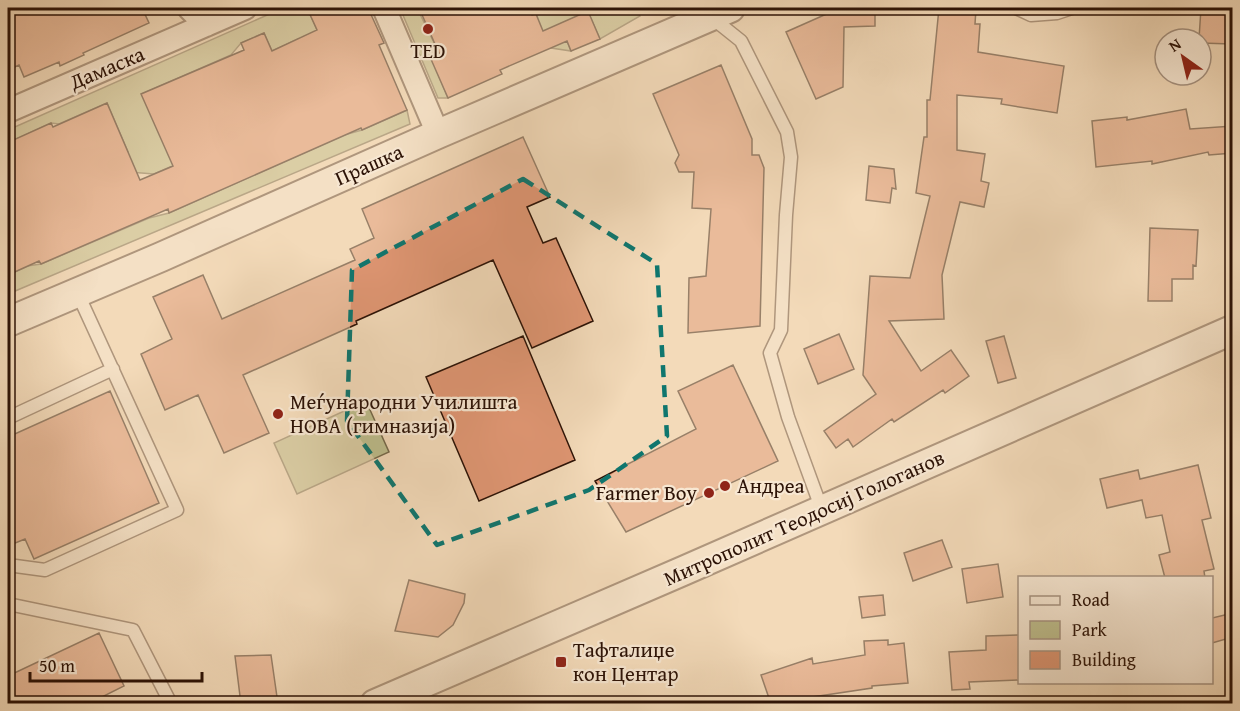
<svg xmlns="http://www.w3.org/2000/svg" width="1240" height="711" viewBox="0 0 1240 711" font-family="'Gentium Book Plus',serif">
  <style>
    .green { fill: #bebe8d; stroke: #75684a; stroke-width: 1.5 }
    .building { fill: #df9673; stroke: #2c1206; stroke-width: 1.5 }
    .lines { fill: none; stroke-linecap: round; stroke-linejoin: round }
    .service-casing { stroke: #5e4433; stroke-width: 15 }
    .minor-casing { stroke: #5e4433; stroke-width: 26 }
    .tertiary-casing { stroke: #5e4433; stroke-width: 32 }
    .service { stroke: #f7e7d2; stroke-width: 12 }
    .minor { stroke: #f7e7d2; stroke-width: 22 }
    .tertiary { stroke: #f7e7d2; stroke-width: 28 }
    .marked { fill: none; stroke: #0f766e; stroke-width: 4.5; stroke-dasharray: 12 8; stroke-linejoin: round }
    .poi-dot { fill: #8f2418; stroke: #f7e7d2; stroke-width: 2 }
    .labels { text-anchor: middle; stroke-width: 4.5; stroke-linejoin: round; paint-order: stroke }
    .poi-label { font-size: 21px; fill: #2c1206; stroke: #f7e7d2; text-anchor: start }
    .street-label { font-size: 21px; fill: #2c1206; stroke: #f7e7d2 }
  </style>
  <rect width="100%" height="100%" fill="#f3dab9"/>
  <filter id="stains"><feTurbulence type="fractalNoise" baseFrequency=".00333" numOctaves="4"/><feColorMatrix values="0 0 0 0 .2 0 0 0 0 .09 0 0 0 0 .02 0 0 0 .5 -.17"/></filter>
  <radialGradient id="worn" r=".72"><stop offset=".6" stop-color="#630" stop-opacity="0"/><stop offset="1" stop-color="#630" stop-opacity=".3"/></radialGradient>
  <path class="green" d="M283,8H318L309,12L327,52L298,39L272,51L264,33L241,43L231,55L142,94L175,165L154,174L129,172L8,225V214L32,203L128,152L107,103L59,124L51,123L12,141L8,151V130Z
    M400,8H417L439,53L431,57L448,98H438Z
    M528,8H636L640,16L600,39L588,12L560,24L571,51L551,48Z
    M407,110L410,124L8,294V275L27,266L41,264L149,218L169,213L344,135L362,130Z
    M366,401L389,452L297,494L274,443Z"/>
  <path class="building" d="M8,8H142L149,23L83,53L84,55L60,66L59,62L24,77L19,65L8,70Z
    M307,8H368L384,43L379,45L407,110L362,130L361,128L169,213L168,209L41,264L39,261L8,275V151L14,147L11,141L51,123L53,127L107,103L140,180L173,166L141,94L244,50L241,43L264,33L272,51L317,30Z
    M419,8H528L532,15L536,14L543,31L588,11L600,39L571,51L567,41L500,70L502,74L448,98L430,57L439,53Z
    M840,8H875V26L844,27L843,87L816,99L786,32Z
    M939,8L976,9L975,24H980L978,52L1064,66L1057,113L1001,104L1002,99L957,95V150L985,154L981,181L989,183L984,207L960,202L942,275L944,319L889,321L921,371L951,350L969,376L945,393L943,390L894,422L892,419L853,447L848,439L836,448L824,431L876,394L863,375L870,276L910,278L930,196L916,193L924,137H927V100H930Z
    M1201,8H1233L1231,44L1201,43V39H1199Z
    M721,65L752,139V155H759L764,168L760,326L688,333L689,278L706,276L711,209L692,208L694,172H679L675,163L679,155L653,94Z
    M1186,109L1190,129L1233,126V153L1209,155L1208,152L1152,164V161L1096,167L1092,121L1127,117V120Z
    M523,137L550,197L527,207L543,243L556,238L593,321L532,348L493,260L356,321L357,324L243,375L269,433L224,453L198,395L165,410L141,354L172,339L153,297L203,275L222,319L355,260L350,249L374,238L362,209Z
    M869,166L894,169L896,189L892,188L890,203L866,200Z
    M1150,228L1198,230L1196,266L1193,265V279H1172V301H1148Z
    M839,334L854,369L818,384L804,349Z
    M523,336L575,460L479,501L426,377Z
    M1004,336L1016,378L998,383L986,341Z
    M733,365L778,461L626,532L595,481L696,429L678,391Z
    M110,391L159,503L34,559L25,539L8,546V437Z
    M1198,465L1211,518L1202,520L1214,569L1204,571L1205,578H1165L1159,555L1170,552L1162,515L1146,518L1142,500L1107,508L1100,479L1138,470L1140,479Z
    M942,540L952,567L913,581L904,553Z
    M998,564L1003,597L967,603L962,569Z
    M409,580L465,594L464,603L453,625L438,637L395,631Z
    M883,595L885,615L862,618L859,597Z
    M1233,613V637L1212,643V618Z
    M99,633L124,686L88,704H8V676Z
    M1020,635V680L969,682L970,689L952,690L949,652L986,650V636Z
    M888,640V645L904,643L908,683L872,686V688L799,699L787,704H771L761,675L812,658L813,664L865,655L864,641Z
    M271,655L278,704H241L235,656Z"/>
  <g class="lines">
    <g class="service-casing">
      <path id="service" d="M1016,8L1031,15L1057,13L1072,8
        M711,17L741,41L787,132L791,157L786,215L781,330L770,353L788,417L822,510
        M8,418L113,369
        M8,565L45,570L177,510L77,292
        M8,604L133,630L171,704"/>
    </g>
    <g class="minor-casing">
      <path id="minor" d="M189,8L206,25
        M384,8L438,134
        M8,111L245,8"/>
    </g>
    <g class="tertiary-casing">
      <path id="tertiary" d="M8,322L161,257L438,134L730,8
        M375,704L683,571L1232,330"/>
    </g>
    <use href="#service" class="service"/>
    <use href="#minor" class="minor"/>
    <use href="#tertiary" class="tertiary"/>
  </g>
  <path d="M0 0H1240V711H0ZM523,179L657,264L667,436L589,490L437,545L347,421L352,270Z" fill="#f3dab9" fill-opacity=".55" fill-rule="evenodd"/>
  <path class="marked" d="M523,179L657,264L667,436L589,490L437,545L347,421L352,270Z"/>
  <g class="poi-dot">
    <circle cx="428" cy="29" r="6"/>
    <circle cx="278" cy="414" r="6"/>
    <circle cx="725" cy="486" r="6"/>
    <circle cx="709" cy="493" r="6"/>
    <rect x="555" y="656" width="12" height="12" rx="3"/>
  </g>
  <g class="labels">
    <g class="poi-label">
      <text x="428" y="58" text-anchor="middle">TED</text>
      <text x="290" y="409">Меѓународни Училишта<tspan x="290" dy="24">НОВА (гимназија)</tspan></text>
      <text x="737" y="493">Андреа</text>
      <text x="697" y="500" text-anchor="end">Farmer Boy</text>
      <text x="573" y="657">Тафталиџе<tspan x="573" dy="24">кон Центар</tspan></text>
    </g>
    <g class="street-label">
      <text transform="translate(107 68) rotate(-23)" y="7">Дамаска</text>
      <text transform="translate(369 165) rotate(-24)" y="7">Прашка</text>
      <text transform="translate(804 518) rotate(-24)" y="7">Митрополит Теодосиј Гологанов</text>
    </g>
  </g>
  <rect width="1240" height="711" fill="none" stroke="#f3dab9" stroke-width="30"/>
  <rect x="9" y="9" width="1222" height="693" fill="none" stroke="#2c1206" stroke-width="3"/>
  <rect x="15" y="15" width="1210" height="681" fill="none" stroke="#2c1206" stroke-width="1.5"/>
  <rect x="1018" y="576" width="195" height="108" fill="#f7e7d2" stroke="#a69280" stroke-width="1.5"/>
  <rect x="1030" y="596" width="30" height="9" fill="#f7e7d2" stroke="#a69280" stroke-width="1.5"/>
  <text x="1072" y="606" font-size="18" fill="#2c1206">Road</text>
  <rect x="1030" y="621" width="30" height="18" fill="#bebe8d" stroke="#a69280" stroke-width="1.5"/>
  <text x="1072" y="636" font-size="18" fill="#2c1206">Park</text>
  <rect x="1030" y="651" width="30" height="18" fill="#df9673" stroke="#a69280" stroke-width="1.5"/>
  <text x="1072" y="666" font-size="18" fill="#2c1206">Building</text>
  <g transform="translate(1183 57) rotate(326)"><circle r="28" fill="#f7e7d2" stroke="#a69280" stroke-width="1.5"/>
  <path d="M0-4.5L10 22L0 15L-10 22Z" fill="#8f2418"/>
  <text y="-9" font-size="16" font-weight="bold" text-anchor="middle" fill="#2c1206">N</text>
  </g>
  <path d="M30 672v9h172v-9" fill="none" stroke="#2c1206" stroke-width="3"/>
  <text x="39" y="672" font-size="18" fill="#2c1206" stroke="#f7e7d2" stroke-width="4.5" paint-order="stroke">50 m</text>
  <rect width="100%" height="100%" filter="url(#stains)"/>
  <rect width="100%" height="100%" fill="url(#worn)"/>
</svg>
